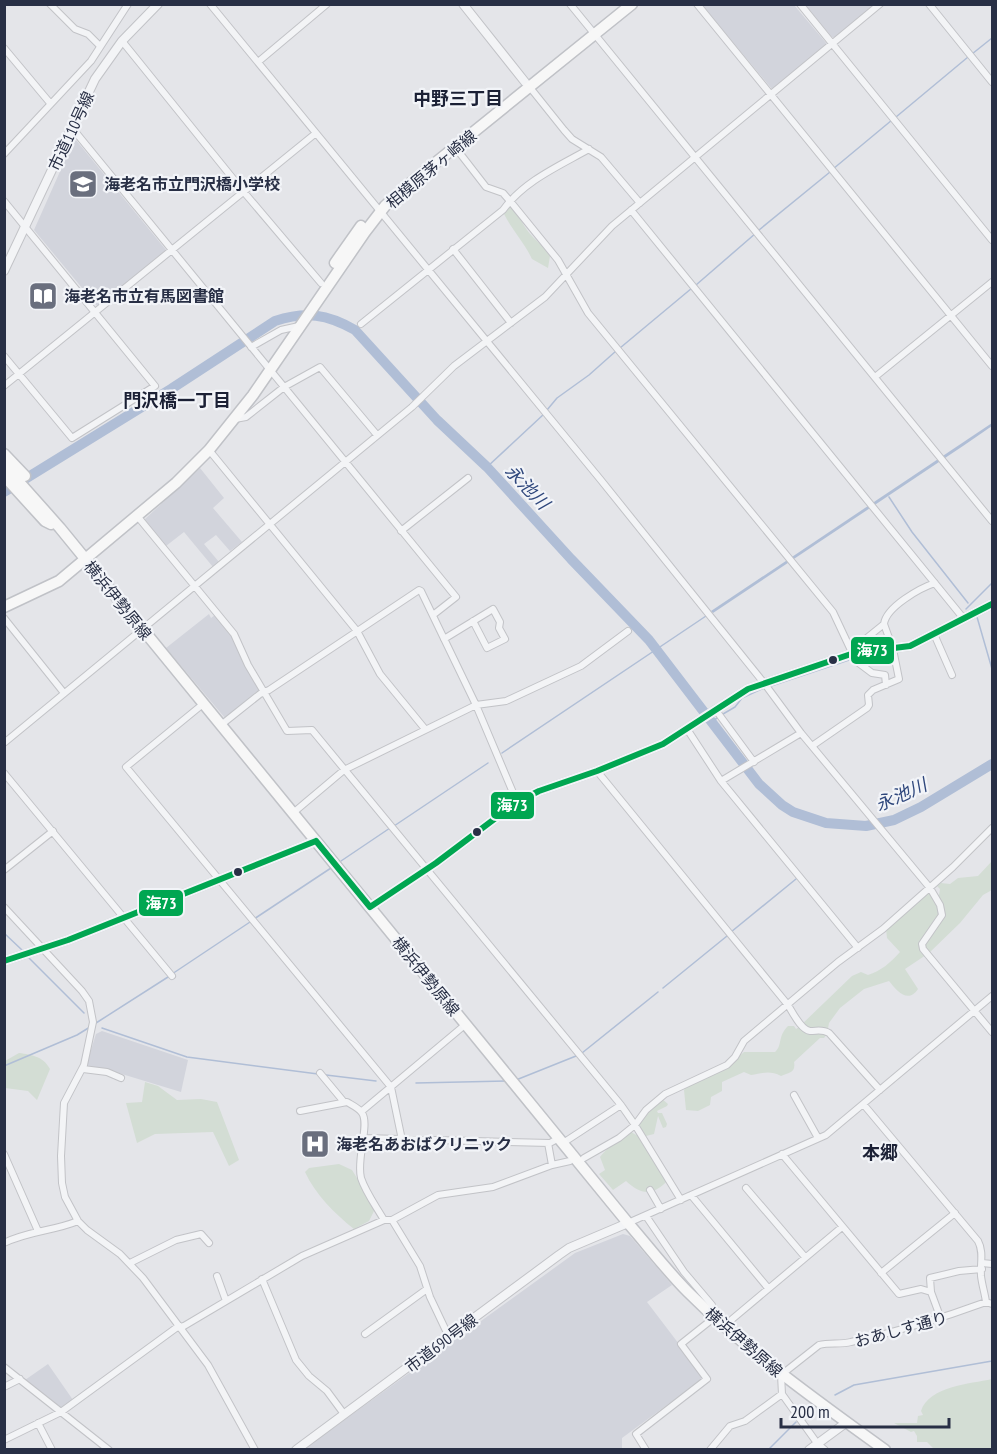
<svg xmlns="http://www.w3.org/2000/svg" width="997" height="1454" viewBox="0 0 997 1454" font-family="'PT Sans Narrow','Noto Sans JP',sans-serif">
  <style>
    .built { fill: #d2d4dc }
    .green { fill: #d3ddd4 }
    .water { fill: #b0bed6 }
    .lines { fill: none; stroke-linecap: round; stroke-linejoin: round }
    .stream { stroke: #b0bed6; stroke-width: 1.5 }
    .river { stroke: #b0bed6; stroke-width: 10 }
    .minor-casing { stroke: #c2c3c7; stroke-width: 8 }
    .tertiary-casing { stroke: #c2c3c7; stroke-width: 10 }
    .primary-casing { stroke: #c0c2c7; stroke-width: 13 }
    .minor { stroke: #f3f4f6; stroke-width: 6 }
    .tertiary { stroke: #f3f4f6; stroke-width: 8 }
    .primary { stroke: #f7f7f7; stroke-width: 10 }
    .bus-1-casing { stroke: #f2f4f8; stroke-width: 10 }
    .bus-1 { stroke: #00a651; stroke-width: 6 }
    .bus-dot { fill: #282f45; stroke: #f2f4f8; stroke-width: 2 }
    .labels { text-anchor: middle; stroke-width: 4.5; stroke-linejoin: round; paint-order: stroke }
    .street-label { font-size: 16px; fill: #282f45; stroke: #f2f4f8 }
    .poi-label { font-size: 16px; font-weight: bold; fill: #282f45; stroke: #f2f4f8; text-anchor: start }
    .neighbourhood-label { font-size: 18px; font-weight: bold; fill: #1b2035; stroke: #f2f4f8 }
    .water-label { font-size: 18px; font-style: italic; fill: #2f477c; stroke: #f2f4f8 }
    .line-badge { stroke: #f2f4f8; stroke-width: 2 }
    .badge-label { font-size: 16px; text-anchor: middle; font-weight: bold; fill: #fff }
  </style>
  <rect width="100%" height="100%" fill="#e4e5e9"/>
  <path class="built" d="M702,5H794L827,44L772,89Z
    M805,5H875L835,37H832Z
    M74,140H76L166,250L97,306L34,230Z
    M200,468L224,498L213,508L242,542L230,551L216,535L204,544L219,562L213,567L184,532L166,546L144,520Z
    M209,614L211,618L215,615L232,637L259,690L225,718L166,648Z
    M102,1031L188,1060L181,1092L112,1071L86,1066L96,1034Z
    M623,1234L630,1236L672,1285L647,1302L701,1373V1380L622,1438V1449L303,1450L575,1253Z
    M48,1364L73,1400L62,1409L25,1380Z"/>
  <path class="green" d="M508,207C519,211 520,221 527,230C534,240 544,245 550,256L548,268L532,259C524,242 512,230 504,214Z
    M992,861V890L983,895L960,923L929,953L905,969L918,989C908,1004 897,991 889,981L864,989L840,1008L829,1023L827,1034L824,1038H820L794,1062C796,1073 789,1072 781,1076C770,1070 762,1073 751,1075L744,1072L722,1082V1091L711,1097L710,1105L698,1111L686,1110L684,1090L687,1086L724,1069L744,1052H775C783,1045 777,1037 788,1026H794L796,1029L799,1027L852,976L861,972L868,975C881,971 890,963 900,952L887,938L886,929L928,891L935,898L939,895L940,889L937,886L941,883L950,884L958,878L978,876Z
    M19,1053C32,1055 43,1056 50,1069L37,1100L28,1091L5,1088V1061Z
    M145,1082L158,1086L177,1100L201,1099L217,1102L239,1160L229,1166L213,1132L155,1134L137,1143L126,1103L142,1102Z
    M662,1099L668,1104L667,1106L657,1111L658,1113H662L667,1124L666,1127L663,1128L658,1116L654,1134L646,1136L639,1133L637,1123L643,1115Z
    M631,1132L640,1137L667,1181C652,1197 640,1194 626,1181L613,1190L599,1174L605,1170L600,1157C606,1148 621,1139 631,1132Z
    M339,1164L352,1170L370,1199L374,1211L369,1221L354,1229C335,1214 315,1194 305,1172L309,1168Z
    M992,1379V1449H934L927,1442H917V1436L914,1431L911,1432L894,1423H917L918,1416L923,1415L921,1411C929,1386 970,1384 992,1379Z"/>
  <path class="water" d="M992,423V426L963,446L713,613L711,611Z"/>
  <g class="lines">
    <path class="stream" d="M972,54L992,38
      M896,117L968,57
      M833,169L892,120
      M759,230L830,172
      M696,285L756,233
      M620,348L692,288
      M547,410L557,398L589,375L616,351
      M487,467L544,414
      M889,497L912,532L968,603
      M966,609L992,583
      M977,617L992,669
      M856,658L869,656
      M768,687L852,659
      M723,714L735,707L742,698L764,688
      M712,721L719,717
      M502,753L706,616
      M394,826L488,763
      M341,861L390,828
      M254,919L331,868
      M731,932L796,879
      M4,933L22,950
      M27,956L84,1013
      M172,974L250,922
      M663,988L727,936
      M96,1023L168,977
      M102,1028L187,1057L318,1074
      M582,1053L658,992
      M4,1066L77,1035L90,1027
      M326,1075L376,1081
      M516,1080L576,1056
      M416,1083L506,1081
      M835,1395L854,1385L992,1361
      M804,1417L811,1412
      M768,1450L796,1422"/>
    <path class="river" d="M4,492L171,389L275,321C306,311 327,314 355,330L437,420L487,467L571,559L649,640L759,784L782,805L793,812L826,823L866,826L894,820L921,807L992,764"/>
    <g class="minor-casing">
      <path id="minor" d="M50,4L75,29L88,34L100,46
        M210,4L600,479L764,683L801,733L930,888L940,905L942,915L922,944L923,949L992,1032
        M570,4L992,521
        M697,4L992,366
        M800,4L992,240
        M929,4L992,82
        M122,41L243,191L321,283
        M4,48L50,103
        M258,62L327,4
        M528,85L564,130L572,139L601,157L640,203
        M73,129L456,597L433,615
        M455,147L486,187L503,193L510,201L558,260L588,313L833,612L856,661L872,673L885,675L886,685
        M4,154L91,61L128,4
        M4,201L155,386L72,438L4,356
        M631,210L964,619
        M453,249L511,323
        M361,324L503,210C524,181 559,166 589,149
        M251,347L281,330L299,326
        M875,377L992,282
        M4,386L316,133
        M235,419L246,417L284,387L320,367L377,435
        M209,450L357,631L380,674L425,729
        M138,517L234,634L248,665L287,731L312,730L621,1105L635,1125L681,1200
        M401,531L468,478
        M4,618L64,693
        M934,634L952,675
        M444,639L493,609L500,622L499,628L505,639L487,648L473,621
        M867,650L863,641L884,624C886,607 920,588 935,583
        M203,704L126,767L391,1087L402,1140
        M715,709L754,762
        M221,725L260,694L269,690L419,590L421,591L476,705L517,802
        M687,729L721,781L858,948
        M4,743L412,407L454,366L545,297L612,226L880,4
        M812,746L867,708L869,705L868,695L873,690L899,679L893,649L884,624
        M597,771L788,1005C793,1013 801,1030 810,1031C818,1031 822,1029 829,1033L880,1090
        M4,773L172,976
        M721,781L801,733
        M293,813L344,770L476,705L506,701L581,666L628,631
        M4,870L53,831
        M4,907L82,991L89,1001L93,1022L84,1065L64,1103L61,1156L62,1183L65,1197L78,1221L87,1230L120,1254L143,1278L208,1365L255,1450
        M83,1069L107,1072L121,1078
        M320,1073L344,1102
        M794,1095L818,1138
        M864,1105L978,1241C984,1252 980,1264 981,1276C982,1285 985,1294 986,1302
        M300,1111L347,1102C352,1105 359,1108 362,1113C370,1124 356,1159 361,1178C366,1193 376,1206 384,1220
        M362,1111L466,1024
        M363,1138L550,1143L559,1138
        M548,1143L552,1165
        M563,1143L621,1105
        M4,1154L38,1231
        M782,1154L899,1294L921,1289L931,1292
        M584,1158L619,1138L635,1125L646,1110L665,1094L727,1065L735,1057L744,1041L838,962L883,929L953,867L992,828
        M746,1188L805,1257
        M650,1190L661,1209
        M691,1195L768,1288
        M646,1216L684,1272L712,1305L709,1312
        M392,1220L420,1266L430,1297L449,1337
        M628,1223L826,1135L992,996
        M4,1243C28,1231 54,1231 78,1221
        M130,1263L176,1240L201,1234L209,1243
        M982,1263L992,1264
        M881,1273L955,1213
        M217,1276L226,1301
        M262,1279L296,1360L309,1376L327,1391L344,1414
        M941,1319L931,1292L930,1278L959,1271L982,1269
        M724,1326L842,1227
        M365,1334L427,1289
        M4,1367L109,1450
        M4,1387L20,1379
        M38,1423L52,1450
        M4,1440L61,1412L176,1328L184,1326L302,1256L384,1220H392L438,1195L493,1187L552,1165L570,1161
        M646,1450L636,1434L707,1379L681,1344L715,1317
        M710,1450L730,1426L745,1421L782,1394
        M825,1450L817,1443L782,1394L781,1375L819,1345C830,1342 840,1345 851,1342C900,1331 940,1319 986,1302L992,1304"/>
    </g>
    <g class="tertiary-casing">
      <path id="tertiary" d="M463,4L525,82
        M4,271L95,79L122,41L158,4
        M370,907L436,863L517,802L539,791L597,771L663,744L748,689L854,653L910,646L992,604
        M4,961L68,940L316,841
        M296,1450L559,1255L569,1248L628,1223
        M809,1450L847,1422"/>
    </g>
    <g class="primary-casing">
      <path id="primary" d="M335,263L361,226
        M4,454L25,476
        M4,465L60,528L628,1223C648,1246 667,1271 688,1292C748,1352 816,1400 885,1450
        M4,476L45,521L51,524
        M4,607L59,581L176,483L209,450L253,395L365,232L385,206L408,185L632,4"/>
    </g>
    <use href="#minor" class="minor"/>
    <use href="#tertiary" class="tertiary"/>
    <use href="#primary" class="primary"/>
    <g class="bus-1-casing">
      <path id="bus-1" d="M316,841L370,907
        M370,907L436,863L517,802L539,791L597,771L663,744L748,689L854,653L910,646L992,604
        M4,961L68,940L316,841"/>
    </g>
    <use href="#bus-1" class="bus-1"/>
  </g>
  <defs>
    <g id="school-square" transform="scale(1.5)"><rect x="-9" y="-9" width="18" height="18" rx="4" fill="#6a6f7e" stroke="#f2f4f8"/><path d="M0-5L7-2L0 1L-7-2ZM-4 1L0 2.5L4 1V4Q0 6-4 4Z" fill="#fff"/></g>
    <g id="library-square" transform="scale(1.5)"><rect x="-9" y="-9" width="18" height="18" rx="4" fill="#6a6f7e" stroke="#f2f4f8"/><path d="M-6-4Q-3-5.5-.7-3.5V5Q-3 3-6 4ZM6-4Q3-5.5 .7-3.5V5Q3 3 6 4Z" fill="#fff"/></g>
    <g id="hospital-square" transform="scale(1.5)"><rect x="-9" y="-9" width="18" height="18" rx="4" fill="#6a6f7e" stroke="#f2f4f8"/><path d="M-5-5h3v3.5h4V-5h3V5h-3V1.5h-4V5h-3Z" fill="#fff"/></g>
  </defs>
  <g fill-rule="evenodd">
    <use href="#school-square" x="83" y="184"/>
    <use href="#library-square" x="43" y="296"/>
    <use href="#hospital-square" x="315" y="1144"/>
  </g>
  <g class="bus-dot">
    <circle cx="833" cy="660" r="5"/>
    <circle cx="477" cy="832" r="5"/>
    <circle cx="238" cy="872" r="5"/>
  </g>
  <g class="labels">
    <g class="street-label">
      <text transform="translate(71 131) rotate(-65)" y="6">市道110号線</text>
      <text transform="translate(431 169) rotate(-40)" y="6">相模原茅ヶ崎線</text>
      <text transform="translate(118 600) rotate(51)" y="6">横浜伊勢原線</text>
      <text transform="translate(426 976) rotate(51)" y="6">横浜伊勢原線</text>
      <text transform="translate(901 1329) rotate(-15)" y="6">おあしす通り</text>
      <text transform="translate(744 1342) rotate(41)" y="6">横浜伊勢原線</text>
      <text transform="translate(441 1343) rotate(-37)" y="6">市道690号線</text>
    </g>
    <g class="poi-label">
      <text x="104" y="190">海老名市立門沢橋小学校</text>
      <text x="64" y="302">海老名市立有馬図書館</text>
      <text x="336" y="1150">海老名あおばクリニック</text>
    </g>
    <g class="neighbourhood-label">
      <text x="458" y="105">中野三丁目</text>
      <text x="177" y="407">門沢橋一丁目</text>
      <text x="880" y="1159">本郷</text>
    </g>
    <g class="water-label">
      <text transform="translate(527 487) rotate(46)" y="6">永池川</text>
      <text transform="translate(901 795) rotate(-24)" y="6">永池川</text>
    </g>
  </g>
  <g class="line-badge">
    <rect x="850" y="636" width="45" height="29" rx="6" fill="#00a651"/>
    <rect x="490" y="791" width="45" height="29" rx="6" fill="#00a651"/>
    <rect x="138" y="889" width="46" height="28" rx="6" fill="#00a651"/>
  </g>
  <g class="badge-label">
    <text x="872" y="656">海73</text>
    <text x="512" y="811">海73</text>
    <text x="161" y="909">海73</text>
  </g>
  <rect width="997" height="1454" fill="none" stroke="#282f45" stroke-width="12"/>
  <path d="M781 1418v9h168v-9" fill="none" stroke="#282f45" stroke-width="3"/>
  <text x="790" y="1418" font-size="18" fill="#282f45" stroke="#f2f4f8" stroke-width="4.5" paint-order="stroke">200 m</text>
</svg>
